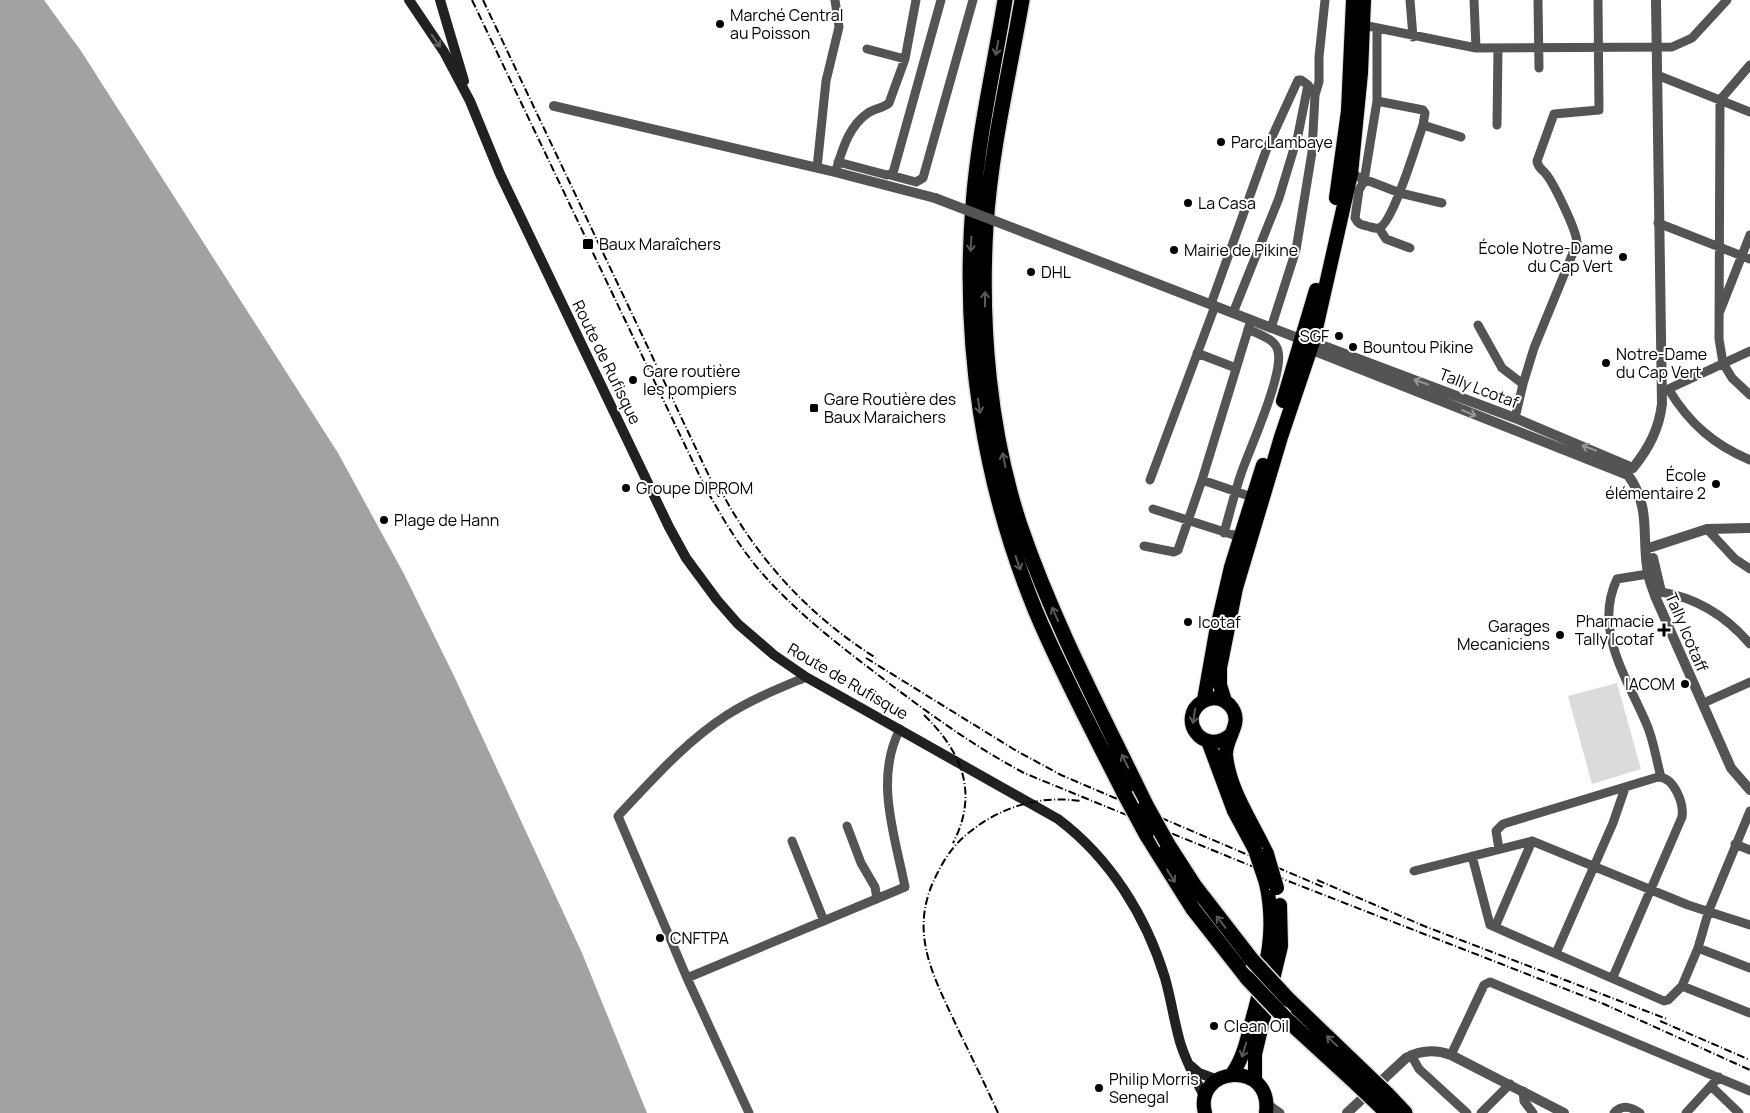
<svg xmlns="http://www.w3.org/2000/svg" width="1750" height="1113" viewBox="0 0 1750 1113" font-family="Manrope,sans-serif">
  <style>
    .green { fill: #dbdbdb }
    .water { fill: #a2a2a2 }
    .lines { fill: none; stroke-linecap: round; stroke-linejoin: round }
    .trunk-casing { stroke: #dbdbdb; stroke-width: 16 }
    .motorway-casing { stroke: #dbdbdb; stroke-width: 18 }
    .minor { stroke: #545454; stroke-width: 9 }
    .tertiary { stroke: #545454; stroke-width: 10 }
    .secondary { stroke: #212121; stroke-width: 10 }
    .trunk { stroke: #000; stroke-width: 14 }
    .motorway { stroke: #000; stroke-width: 15 }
    .rail { stroke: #000; stroke-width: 2; stroke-dasharray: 8 2.5 1 2.5; stroke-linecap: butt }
    .trunk-bridge-casing { stroke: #dbdbdb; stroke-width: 16; stroke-linecap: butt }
    .motorway-bridge-casing { stroke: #dbdbdb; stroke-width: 18; stroke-linecap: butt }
    .tertiary-bridge { stroke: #545454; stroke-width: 10 }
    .trunk-bridge { stroke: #000; stroke-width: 14 }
    .motorway-bridge { stroke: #000; stroke-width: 15 }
    .oneway { stroke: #646464 }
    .oneway2 { stroke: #595959 }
    .oneway3 { stroke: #989898 }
    .poi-dot { fill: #000; stroke: #fff; stroke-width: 2 }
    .labels { text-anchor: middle; stroke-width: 4; stroke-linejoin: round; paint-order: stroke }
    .poi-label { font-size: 16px; fill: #000; stroke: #fff; text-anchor: start }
    .street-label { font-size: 16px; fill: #000; stroke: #fff }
  </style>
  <rect width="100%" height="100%" fill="#fff"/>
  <path class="green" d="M1617,683L1641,769L1592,784L1568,696Z"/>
  <path class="water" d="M0,0H44L81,51L338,453L404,574L455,678L582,953L647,1113H0Z"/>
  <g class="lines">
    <g class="trunk-casing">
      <path id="trunk" d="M1336,198L1348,111L1353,0
        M1283,401L1316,290
        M1204,700L1216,632L1231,567L1263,465
        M1225,701L1220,685V668L1236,588L1281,437L1313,342L1351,174L1361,73L1364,0
        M1229,736C1202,756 1177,718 1202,702C1212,695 1225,698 1232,708C1243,724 1225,738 1226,755C1229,790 1253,823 1267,854
        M1208,741L1234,811L1255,850
        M1232,1074C1245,1056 1248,1034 1254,1013C1266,966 1277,932 1266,883
        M1255,1081V1054L1281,946L1280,905
        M1205,1113C1193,1066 1273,1059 1266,1113"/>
    </g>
    <g class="motorway-casing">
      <path id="motorway" d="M1005,0C994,68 978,136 973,205C962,344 983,483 1036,612C1062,674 1095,735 1125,795
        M1022,0C1009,75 991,149 986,225C980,325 989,433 1021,528C1054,624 1102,714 1146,805
        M1146,834L1193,909L1247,978
        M1167,843L1194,885L1252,960
        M1289,1000L1367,1075
        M1285,1018L1357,1084
        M1387,1094L1405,1113
        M1378,1104L1387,1113"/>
    </g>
    <path class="minor" d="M1410,0L1413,37
      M1474,0L1476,48
      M1538,0L1539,68
      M1363,25L1476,48L1672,47L1692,38L1727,0
      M867,49L905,59
      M1750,65L1720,100L1719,339L1723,363L1732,378L1750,395
      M1657,75L1750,112
      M1315,95L1319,82V57L1325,0
      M1377,101L1423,110L1425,113L1423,125C1417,142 1393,223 1379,228C1375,229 1371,227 1367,226C1361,225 1358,224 1355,218L1359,190L1364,181L1377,101V29
      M1423,125L1461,137
      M1497,125L1498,48
      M838,162L887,175L893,173L941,0
      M837,167C843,147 850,125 868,113C874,109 883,108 889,103L905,59L916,0
      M817,168L826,81L839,27L835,0
      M1351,174L1400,193L1442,203
      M890,175L916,182L923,178L973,0
      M1658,223L1750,259
      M1379,228L1386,239L1410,248
      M1211,304L1267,148L1298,80H1301L1308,85L1298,135L1279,198L1233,313
      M1720,311L1750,235
      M1478,325L1502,368L1523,384
      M1271,328L1296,250L1312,152L1315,95L1308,85
      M1197,353L1236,368
      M1669,390C1689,423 1714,445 1750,460
      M1664,391L1750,351
      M1515,418L1523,384L1534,348L1577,243C1577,231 1554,184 1546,174C1542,169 1538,168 1537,161L1554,114L1599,110L1598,0
      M1150,480L1215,306
      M1202,480L1252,497
      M1153,509L1240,537
      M1707,529L1735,559L1750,569
      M1224,533C1230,512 1235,491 1242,471C1251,446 1284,373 1278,351C1276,339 1258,334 1248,329
      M1144,546L1174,552L1178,550L1202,480L1251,320
      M1648,574L1617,579C1593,630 1627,678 1647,725C1654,742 1656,759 1661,777
      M1661,592C1698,598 1726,616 1750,644
      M1708,701L1750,682
      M847,826L861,863L875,887L877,899
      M792,841L824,921
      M1735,844L1750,850
      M1499,849L1496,831L1503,824L1658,777C1674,777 1684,803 1682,817L1613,977
      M1472,856L1490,925L1664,1001L1668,1000L1682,986L1698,948L1709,910L1750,811
      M1414,871L1532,841L1688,905L1750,925
      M1495,927L1532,841
      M1698,948L1750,968
      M1556,953L1613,823L1625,788
      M687,978L905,887C895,836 874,779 900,729
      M1682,986L1750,1013
      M1411,1055L1419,1069L1467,1113
      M1451,1055L1484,985L1490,982L1750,1091
      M1711,1086L1739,1113
      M1523,1091L1524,1101L1533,1113
      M1266,1103L1280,1113
      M749,1113L687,978L618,816C652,780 685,742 727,715C752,699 780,688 806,677
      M1481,1113L1510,1084
      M1614,1113C1622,1104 1632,1107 1640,1113
      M1686,1113L1719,1077"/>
    <path class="tertiary" d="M554,106L835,172L935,198
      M1026,233L1303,340
      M1313,342L1515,418L1633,468
      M1310,349L1628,475C1652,508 1641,537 1648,573C1649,581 1653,589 1655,596L1731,768L1750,790
      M1633,468C1649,448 1659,429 1662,404L1656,0
      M1652,547L1707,529L1750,528
      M1653,558L1661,592
      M1347,1113L1406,1058C1421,1050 1435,1049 1451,1055L1564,1113"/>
    <path class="secondary" d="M409,0L444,52L470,101L500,174L669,527L686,558L717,600L738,624L774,655L806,677L1058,819C1110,858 1146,916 1165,978C1171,999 1174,1021 1180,1042C1186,1062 1196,1080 1205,1098
      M440,0L464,81
      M1191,1066L1199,1073L1218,1080"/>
    <use href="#trunk" class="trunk"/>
    <use href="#motorway" class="motorway"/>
    <path class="rail" d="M472,0L704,485C719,512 735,540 755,565C789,606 831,639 873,671C921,708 970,744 1024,773L1288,881L1604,1004L1750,1070
      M483,0L719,497
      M719,487C755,557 809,616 876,658
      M866,658L1015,750L1061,775L1323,887
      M924,715C962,752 979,793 953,843
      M1317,880L1424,926L1667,1019
      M1660,1021L1750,1060
      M998,1113C985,1084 971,1056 957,1027C932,973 907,930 938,872C946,856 956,842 971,831C1002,806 1042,795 1081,801"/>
    <g class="trunk-bridge-casing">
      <path id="trunk-bridge" d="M1255,850L1266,883
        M1267,854L1277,888"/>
    </g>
    <g class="motorway-bridge-casing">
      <path id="motorway-bridge" d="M1125,795L1146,834
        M1146,805L1167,843
        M1252,960L1289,1000
        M1247,978L1285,1018
        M1367,1075L1387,1094
        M1357,1084L1378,1104"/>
    </g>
    <path class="tertiary-bridge" d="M935,198L1026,233"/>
    <use href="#trunk-bridge" class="trunk-bridge"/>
    <use href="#motorway-bridge" class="motorway-bridge"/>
  </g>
  <defs><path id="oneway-shaft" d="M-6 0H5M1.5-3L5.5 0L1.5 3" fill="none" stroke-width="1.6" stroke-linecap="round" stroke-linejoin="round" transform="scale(1.25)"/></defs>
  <use class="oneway" href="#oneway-shaft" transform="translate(436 41) rotate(55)"/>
  <g class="oneway2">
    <use href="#oneway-shaft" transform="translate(997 48) rotate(100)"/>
    <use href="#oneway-shaft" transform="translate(971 244) rotate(93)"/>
    <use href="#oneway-shaft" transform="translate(985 299) rotate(-90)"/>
    <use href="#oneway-shaft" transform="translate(979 406) rotate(82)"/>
    <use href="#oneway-shaft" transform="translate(1004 460) rotate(-102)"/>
    <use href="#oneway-shaft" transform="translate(1018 563) rotate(71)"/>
    <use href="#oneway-shaft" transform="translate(1055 614) rotate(-114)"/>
    <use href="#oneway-shaft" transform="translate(1194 716) rotate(99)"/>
    <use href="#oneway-shaft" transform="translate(1125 761) rotate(-116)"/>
    <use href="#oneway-shaft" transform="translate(1171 876) rotate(58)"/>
    <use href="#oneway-shaft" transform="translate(1221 922) rotate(-128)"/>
    <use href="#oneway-shaft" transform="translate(1332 1041) rotate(-137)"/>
    <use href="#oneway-shaft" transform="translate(1244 1050) rotate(107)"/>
  </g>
  <g class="oneway3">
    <use href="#oneway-shaft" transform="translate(1421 382) rotate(-160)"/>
    <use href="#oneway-shaft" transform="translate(1469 413) rotate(22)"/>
    <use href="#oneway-shaft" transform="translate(1589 448) rotate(-159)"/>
  </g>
  <g class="poi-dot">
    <circle cx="720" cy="24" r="5"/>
    <circle cx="1221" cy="142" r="5"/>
    <circle cx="1188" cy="203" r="5"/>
    <rect x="582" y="238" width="12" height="12" rx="2.5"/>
    <circle cx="1174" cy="250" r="5"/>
    <circle cx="1623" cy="257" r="5"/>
    <circle cx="1031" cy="272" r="5"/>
    <circle cx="1339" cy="336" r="5"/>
    <circle cx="1353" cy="347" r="5"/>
    <circle cx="1606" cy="363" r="5"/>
    <circle cx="633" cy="380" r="5"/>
    <rect x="809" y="403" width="10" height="10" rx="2.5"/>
    <circle cx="1716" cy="484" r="5"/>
    <circle cx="626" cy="488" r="5"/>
    <circle cx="384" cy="520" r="5"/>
    <circle cx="1188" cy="622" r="5"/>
    <path d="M1661.5 622.5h5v5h5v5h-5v5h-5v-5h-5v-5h5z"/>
    <circle cx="1560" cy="635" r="5"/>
    <circle cx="1685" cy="684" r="5"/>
    <circle cx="660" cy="938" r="5"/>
    <circle cx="1214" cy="1026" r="5"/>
    <circle cx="1099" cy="1088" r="5"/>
  </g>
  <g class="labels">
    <g class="poi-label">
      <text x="730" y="21">Marché Central<tspan x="730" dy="18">au Poisson</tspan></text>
      <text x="1231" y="148">Parc Lambaye</text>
      <text x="1198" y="209">La Casa</text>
      <text x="599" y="250">Baux Maraîchers</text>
      <text x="1613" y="254" text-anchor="end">École Notre-Dame<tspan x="1613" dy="18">du Cap Vert</tspan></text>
      <text x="1184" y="256">Mairie de Pikine</text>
      <text x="1041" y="278">DHL</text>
      <text x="1329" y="342" text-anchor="end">SGF</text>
      <text x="1363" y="353">Bountou Pikine</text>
      <text x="1616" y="360">Notre-Dame<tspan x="1616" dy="18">du Cap Vert</tspan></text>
      <text x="643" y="377">Gare routière<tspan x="643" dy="18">les pompiers</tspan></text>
      <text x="824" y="405">Gare Routière des<tspan x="824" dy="18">Baux Maraichers</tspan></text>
      <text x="1706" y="481" text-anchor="end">École<tspan x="1706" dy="18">élémentaire 2</tspan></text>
      <text x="636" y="494">Groupe DIPROM</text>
      <text x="394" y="526">Plage de Hann</text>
      <text x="1654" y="627" text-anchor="end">Pharmacie<tspan x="1654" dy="18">Tally Icotaf</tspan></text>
      <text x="1198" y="628">Icotaf</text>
      <text x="1550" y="632" text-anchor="end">Garages<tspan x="1550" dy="18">Mecaniciens</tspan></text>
      <text x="1675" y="690" text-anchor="end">IACOM</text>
      <text x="670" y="944">CNFTPA</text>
      <text x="1224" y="1032">Clean Oil</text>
      <text x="1109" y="1085">Philip Morris<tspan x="1109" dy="18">Senegal</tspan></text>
    </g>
    <g class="street-label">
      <text transform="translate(607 362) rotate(64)" y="6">Route de Rufisque</text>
      <text transform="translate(1479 388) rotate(21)" y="6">Tally Lcotaf</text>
      <text transform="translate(1687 632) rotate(67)" y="6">Tally Icotaff</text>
      <text transform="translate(848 681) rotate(30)" y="6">Route de Rufisque</text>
    </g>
  </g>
</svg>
